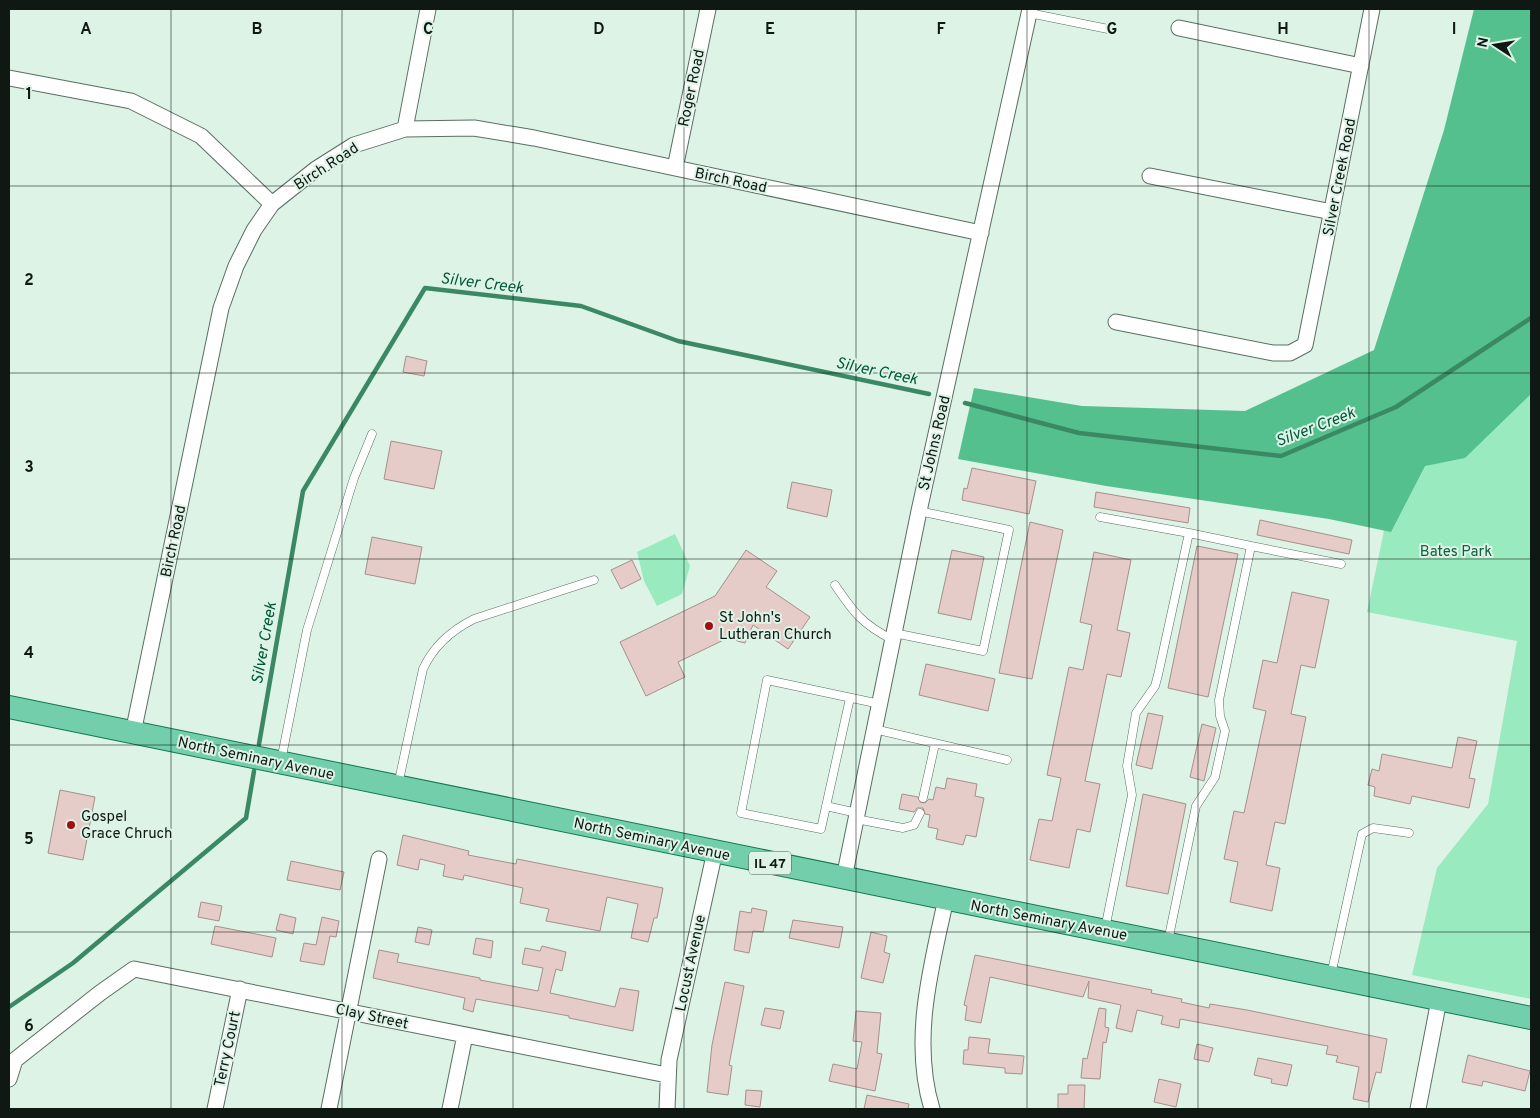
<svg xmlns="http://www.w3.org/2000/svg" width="1540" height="1118" viewBox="0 0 1540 1118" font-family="Overpass,sans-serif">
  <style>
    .green { fill: #99eabf }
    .forest { fill: #54c08d }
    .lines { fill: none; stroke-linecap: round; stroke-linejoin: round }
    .stream { stroke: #3b8964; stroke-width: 4.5 }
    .building { fill: #e6ccc8; stroke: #a78f8b }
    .lane-casing { stroke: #5a6e63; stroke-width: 9 }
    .street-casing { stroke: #5a6e63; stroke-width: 17 }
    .primary-casing { stroke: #137951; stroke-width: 24 }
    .lane { stroke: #fff; stroke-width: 8 }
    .street { stroke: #fff; stroke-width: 15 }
    .primary { stroke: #72ceab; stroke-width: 22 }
    .grid { fill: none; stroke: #101813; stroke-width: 1; stroke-opacity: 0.55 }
    .poi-dot { fill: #a40d12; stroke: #dcf3e6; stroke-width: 2 }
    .labels { text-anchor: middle; stroke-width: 4; stroke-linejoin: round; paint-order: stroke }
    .shield { fill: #dcf3e6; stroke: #4d5a52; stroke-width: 1 }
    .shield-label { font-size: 14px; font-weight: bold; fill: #101813 }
    .street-label { font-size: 15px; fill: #101813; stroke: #dcf3e6 }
    .park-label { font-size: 15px; fill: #0f6140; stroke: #dcf3e6 }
    .poi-label { font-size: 15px; fill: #101813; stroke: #dcf3e6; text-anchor: start }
    .water-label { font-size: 16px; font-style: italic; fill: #005939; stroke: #dcf3e6 }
    .grid-label { font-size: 16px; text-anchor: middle; font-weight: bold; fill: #101813; stroke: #dcf3e6; stroke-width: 4; stroke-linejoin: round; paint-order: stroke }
  </style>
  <rect width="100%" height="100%" fill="#dcf3e6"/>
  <path class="green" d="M1531,9V999L1412,975L1437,868L1488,804L1517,641L1367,612L1398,464Z
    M675,534L690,566L682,594L657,606L644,581L637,552Z"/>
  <path class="forest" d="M1474,9H1531V394L1465,458L1425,466L1391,532L1329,519L1106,486L958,459L974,388L1082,406L1245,411L1374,350L1444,130Z"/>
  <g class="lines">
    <path class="stream" d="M965,403L1079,433L1281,456L1396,407L1531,318
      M259,744L303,491L425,288L581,306L678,341L929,394
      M9,1007L73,963L246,818L254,771"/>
  </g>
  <path class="building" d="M406,356L427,361L424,376L403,372Z
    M391,441L442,451L434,489L384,479Z
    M972,468L1036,481L1029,514L962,500L964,488L967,489Z
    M792,482L832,490L827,517L787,508Z
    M1096,492L1190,508L1188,523L1094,507Z
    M1260,520L1352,540L1349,554L1257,535Z
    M1030,522L1063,530L1032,679L999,673Z
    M372,537L422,547L415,584L365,574Z
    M1197,546L1238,554L1208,697L1168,688Z
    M746,550L777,571L766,587L810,617L788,649L753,625L745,643L737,641L734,635L678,662L685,677L646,696L620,642L715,596Z
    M952,550L984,557L971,620L938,613Z
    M1094,552L1131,560L1117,630L1130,633L1121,677L1107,674L1085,781L1100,784L1090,832L1077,829L1069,868L1030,860L1039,819L1052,821L1061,778L1047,775L1069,667L1083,670L1092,625L1080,622Z
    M632,560L641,579L621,589L611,570Z
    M1292,592L1329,600L1315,668L1301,665L1291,714L1306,717L1285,824L1275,822L1266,865L1280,868L1272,911L1230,902L1238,862L1224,859L1234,811L1244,813L1266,711L1253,708L1263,660L1277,663Z
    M926,664L995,679L988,711L919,695Z
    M1148,713L1163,716L1152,769L1136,765Z
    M1202,724L1216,728L1204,781L1190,777Z
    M1458,737L1477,741L1469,778L1475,779L1469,808L1412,796L1410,804L1374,796L1375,787L1368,785L1372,769L1379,771L1382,754L1452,768Z
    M947,778L977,784L975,796L984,798L976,837L966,835L963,845L936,839L938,829L928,827L930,815L925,814L923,808H917L914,812L899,809L902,794L918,797L920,802L925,803L929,799L933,800L936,787L945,789Z
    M60,790L95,797L83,860L48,853Z
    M1143,794L1186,804L1168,894L1126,886Z
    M403,835L469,851L468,855L516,864L517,859L663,888L657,918H654L648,942L631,938L638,904L607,897L600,931L546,921L549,909L520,903L523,888L464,875L463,880L443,876L445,865L420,859L418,870L397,865Z
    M291,861L344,872L340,890L287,880Z
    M201,902L222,906L219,921L198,917Z
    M752,908L767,911L763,932L753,931L749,953L734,950L740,911L751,913Z
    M280,914L296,918L293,934L276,930Z
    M322,917L339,921L336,937L330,936L324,965L300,961L304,943L316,945Z
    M793,920L843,927L839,948L789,938Z
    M215,926L276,938L272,957L211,944Z
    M418,927L432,930L429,945L415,942Z
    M871,932L887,936L884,952L890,954L883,983L861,978Z
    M476,938L493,941L491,958L473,954Z
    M542,946L566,952L562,971L556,969L550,993L615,1007L620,988L639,991L633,1031L569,1018V1016L476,999L473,1012L463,1009L465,998L373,978L379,950L399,954L397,962L480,978V980L538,991L543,968L522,964L525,948L540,951Z
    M975,955L1152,990L1151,993L1182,999L1181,1002L1209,1008L1210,1004L1247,1010L1387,1039L1381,1073L1376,1072L1368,1102L1353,1099L1359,1067L1336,1062L1338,1056L1326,1054L1328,1046L1180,1019L1179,1028L1161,1024L1163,1016L1137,1010L1132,1032L1116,1028L1121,1005L1088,998L1089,981L1083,997L990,977L981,1023L965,1020L967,1006L964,1005Z
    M725,982L744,986L729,1065L732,1066L728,1095L707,1092L712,1045Z
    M765,1008L784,1011L780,1029L761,1025Z
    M1099,1008L1106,1009L1105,1027L1109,1028L1106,1043L1103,1042L1100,1079L1081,1078L1083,1058L1087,1059Z
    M856,1011L881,1013L877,1053L882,1054L875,1091L829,1081L833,1064L857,1069L862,1042L853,1041Z
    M969,1037L990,1039L988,1053L1024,1056L1022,1074L1005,1073V1068L963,1064L964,1050H968Z
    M1197,1044L1213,1048L1209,1062L1194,1059Z
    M1468,1055L1530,1071L1525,1091L1483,1081L1482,1086L1462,1082Z
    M1258,1058L1292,1065L1287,1086L1271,1083L1272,1079L1254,1075Z
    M1159,1079L1181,1084L1176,1107L1154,1102Z
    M1068,1085H1085L1084,1109H1058V1094H1068Z
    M746,1090L762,1091L760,1107L745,1105Z
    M867,1095L909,1104L908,1109H864Z"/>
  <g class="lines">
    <g class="lane-casing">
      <path id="lane" d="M1029,13L1113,30
        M1100,517L1189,533
        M1251,546L1341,564
        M835,585C854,613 862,624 893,640
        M894,633L983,651L1009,530L919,511
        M850,698L821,829L741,813L767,680L880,704
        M874,729L1007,760
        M281,761L307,630L354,478L372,434
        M398,785L423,669C433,647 452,630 474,619L594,580
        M923,798L935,744
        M826,806L857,813
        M856,819L903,828L914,825L920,813
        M1105,929L1132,795L1127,766L1136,713L1155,686L1158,675L1189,533L1251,546L1219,700L1220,716L1225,731L1215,777L1196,806L1168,941
        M1331,975L1362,834L1373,828L1409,833"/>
    </g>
    <g class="street-casing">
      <path id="street" d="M1179,28L1361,66
        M9,78L131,101L201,136L272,204
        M405,129L428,9
        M675,168L708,9
        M1150,176L1332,212
        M1116,322L1273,353H1290L1305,345L1372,9
        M133,733L221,308L236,266L254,230L272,204L316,169L354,145L405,129L474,128L534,138L981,233
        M844,878L919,511L1030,9
        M9,1079L15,1060L100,993L134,969L667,1075
        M215,1109L240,989
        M329,1109L379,859
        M450,1109L465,1035
        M667,1109L669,1060L715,851
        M932,1109C911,1040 931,967 946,899
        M1418,1109L1439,1000"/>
    </g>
    <g class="primary-casing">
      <path id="primary" d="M9,707L1531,1018"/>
    </g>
    <use href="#lane" class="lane"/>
    <use href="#street" class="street"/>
    <use href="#primary" class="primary"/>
  </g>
  <path class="grid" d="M171,9V1109M342,9V1109M513,9V1109M684,9V1109M856,9V1109M1027,9V1109M1198,9V1109M1369,9V1109M9,186H1531M9,373H1531M9,559H1531M9,745H1531M9,932H1531"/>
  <g class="poi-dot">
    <circle cx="709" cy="626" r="5"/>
    <circle cx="71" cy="825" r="5"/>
  </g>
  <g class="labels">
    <rect class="shield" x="749" y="851.5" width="42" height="23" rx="4"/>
    <g class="shield-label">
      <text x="770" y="868">IL 47</text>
    </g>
    <g class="street-label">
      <text transform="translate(691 88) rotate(-78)" y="5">Roger Road</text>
      <text transform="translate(326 166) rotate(-33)" y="5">Birch Road</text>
      <text transform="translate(1339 177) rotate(-79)" y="5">Silver Creek Road</text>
      <text transform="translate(731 180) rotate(12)" y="5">Birch Road</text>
      <text transform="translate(934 443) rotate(-77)" y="5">St Johns Road</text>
      <text transform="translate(173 541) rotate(-78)" y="5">Birch Road</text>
      <text transform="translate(256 758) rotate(12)" y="5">North Seminary Avenue</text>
      <text transform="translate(652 839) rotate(12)" y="5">North Seminary Avenue</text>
      <text transform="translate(1049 920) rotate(11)" y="5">North Seminary Avenue</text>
      <text transform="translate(690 963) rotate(-78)" y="5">Locust Avenue</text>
      <text transform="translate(372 1016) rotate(12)" y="5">Clay Street</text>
      <text transform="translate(227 1049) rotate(-78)" y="5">Terry Court</text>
    </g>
    <g class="park-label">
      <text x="1456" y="556">Bates Park</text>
    </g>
    <g class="poi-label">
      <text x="719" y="622">St John's<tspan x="719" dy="17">Lutheran Church</tspan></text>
      <text x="81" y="821">Gospel<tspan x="81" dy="17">Grace Chruch</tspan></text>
    </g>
    <g class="water-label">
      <text transform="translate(482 282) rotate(7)" y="6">Silver Creek</text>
      <text transform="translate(877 370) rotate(12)" y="6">Silver Creek</text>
      <text transform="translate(1315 426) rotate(-21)" y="6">Silver Creek</text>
      <text transform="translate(263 643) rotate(-80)" y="6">Silver Creek</text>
    </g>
  </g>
  <g class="grid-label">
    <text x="86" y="34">A</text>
    <text x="257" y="34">B</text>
    <text x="428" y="34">C</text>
    <text x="599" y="34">D</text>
    <text x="770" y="34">E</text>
    <text x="941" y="34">F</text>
    <text x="1112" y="34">G</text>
    <text x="1283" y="34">H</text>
    <text x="1454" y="34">I</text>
    <text x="29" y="99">1</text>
    <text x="29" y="285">2</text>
    <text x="29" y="472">3</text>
    <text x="29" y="658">4</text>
    <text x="29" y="844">5</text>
    <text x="29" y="1031">6</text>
  </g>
  <rect width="1540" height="1118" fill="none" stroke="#101813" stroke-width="20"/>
  <g transform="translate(1495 45) rotate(282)" stroke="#dcf3e6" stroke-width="4" paint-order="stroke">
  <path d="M0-4L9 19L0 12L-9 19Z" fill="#101813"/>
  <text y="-8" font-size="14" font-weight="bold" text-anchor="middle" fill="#101813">N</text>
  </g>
</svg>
